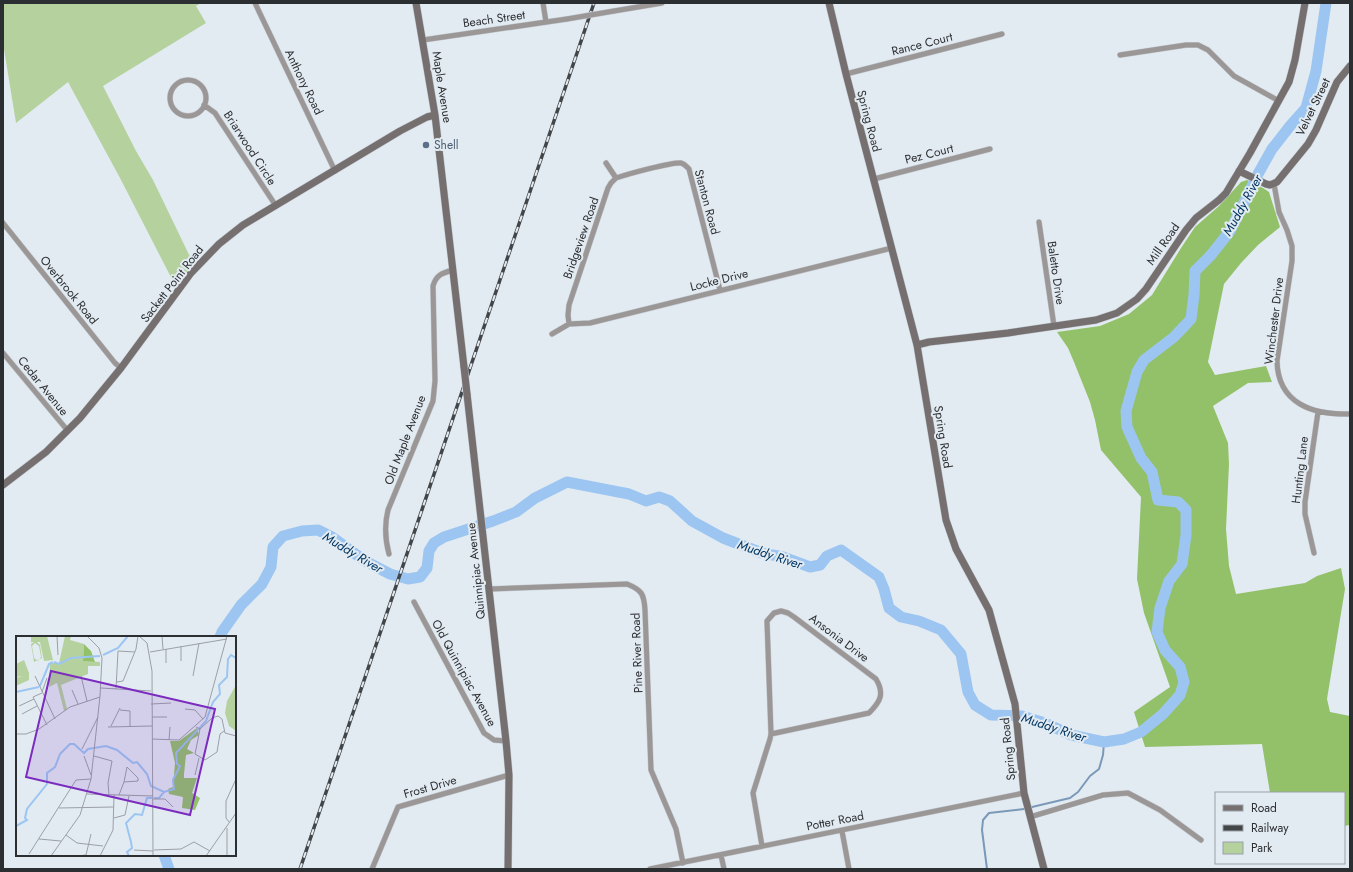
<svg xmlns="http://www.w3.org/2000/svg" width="1353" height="872" viewBox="0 0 1353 872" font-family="Jost,sans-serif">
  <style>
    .green { fill: #b5d29e }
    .forest { fill: #93c16a }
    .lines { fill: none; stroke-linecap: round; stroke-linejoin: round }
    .stream { stroke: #7a99b8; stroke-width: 2 }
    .river { stroke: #9cc6f1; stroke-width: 11 }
    .street-casing { stroke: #c2c9cf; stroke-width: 6 }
    .secondary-casing { stroke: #c2c9cf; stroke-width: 8 }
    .street { stroke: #9c9797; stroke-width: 5 }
    .secondary { stroke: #766f6f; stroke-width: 7 }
    .rail-casing { stroke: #424649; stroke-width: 3.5 }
    .rail { stroke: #e3ebf2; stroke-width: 2; stroke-dasharray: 6; stroke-linecap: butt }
    .street-bridge-casing { stroke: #c2c9cf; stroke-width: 6; stroke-linecap: butt }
    .secondary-bridge-casing { stroke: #c2c9cf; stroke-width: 8; stroke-linecap: butt }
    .street-bridge { stroke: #9c9797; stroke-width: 5 }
    .secondary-bridge { stroke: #766f6f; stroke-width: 7 }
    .service-dot { fill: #5c6f8a; stroke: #e3ebf2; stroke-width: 1.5 }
    .labels { text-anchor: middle; stroke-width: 4; stroke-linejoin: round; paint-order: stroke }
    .street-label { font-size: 12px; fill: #2c2f32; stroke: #e3ebf2 }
    .service-label { font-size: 12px; fill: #4e5e75; stroke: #e3ebf2; text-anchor: start }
    .water-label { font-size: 13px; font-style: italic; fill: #003662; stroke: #e3ebf2 }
    .inset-river { fill: none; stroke: #9cc6f1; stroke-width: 2 }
    .inset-road { fill: none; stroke: #9aa0a5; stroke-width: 1 }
    .view { fill: #7b2cbf; fill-opacity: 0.15; stroke: #7b2cbf; stroke-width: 2 }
    .inset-edge { fill: none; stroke: #2c2f32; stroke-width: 2 }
  </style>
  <rect width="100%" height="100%" fill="#e3ebf2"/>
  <path class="green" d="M3,3H201L196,6L206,23L103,86L136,151L153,180L193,263L176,287L120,178L68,82L16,123L3,43Z"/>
  <path class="forest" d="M1247,180L1263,188L1269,192L1280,227L1258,245L1241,263L1224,284L1208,362L1215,375L1266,366L1272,382L1248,383L1213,406L1228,443L1229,464L1226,529L1229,566L1236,594L1305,583L1317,576L1341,568L1345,589L1327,699L1330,712L1350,716V825L1344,826V793H1270L1262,744L1145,747L1134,712L1170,687L1144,613L1137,579L1141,497L1101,450L1095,420L1090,402L1074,362L1068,348L1057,332L1100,326L1129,314L1152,295L1181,248L1195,227L1219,206L1241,182Z"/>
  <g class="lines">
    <path class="stream" d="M1032,807L1070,798L1078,792L1090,776L1099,769L1103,755L1104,742
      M987,869L982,830L983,820L989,813L1024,809"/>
    <path class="river" d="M220,637L222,632L241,605L262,584L271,567L273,547L283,536L302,531L318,530L332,537L365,561L390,574L408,579L420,577L427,568L429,551L434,543L444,537L493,521L516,512L535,498L567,482L629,494L646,501L659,497L670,501L692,521L723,538L762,553L783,557L810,567L820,565L827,556L841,550L879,577L884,589L889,608L901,617L919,621L941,630L961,654L968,692L975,705L991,715L1022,716L1045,723L1071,735L1104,742L1124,739L1141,732L1163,714L1180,695L1184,682L1180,667L1165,650L1157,632L1160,608L1169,581L1182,564L1186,535V510L1178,502L1158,500L1152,472L1141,458L1127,427L1126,411L1137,372L1144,360L1174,337L1191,319L1194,295L1195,271L1211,255L1230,231L1258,174L1272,149L1290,126L1306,108L1316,71L1326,3
      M164,855L169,869"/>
    <g class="street-casing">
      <path id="street" d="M255,3L335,171
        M543,3L546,22
        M614,11L662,3
        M423,40L567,19
        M1120,55L1186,45H1198L1208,50L1234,76L1279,101
        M846,74L1002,34
        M170 98a18 18 0 1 1 36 0a18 18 0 1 1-36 0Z
        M204,105L215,113L276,206
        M616,178C628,174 671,162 681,163C685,164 686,166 689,169L720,290
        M874,179L990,149
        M1274,184L1279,212L1287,230L1292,246V261L1277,361C1278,404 1313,415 1350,414
        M1039,222L1054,326
        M3,223L115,363L121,368
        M569,324L568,315L569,305L608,188L611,183L616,178L606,163
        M552,334L569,324L590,323L892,248
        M3,353L68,431
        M1314,553L1305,514V502L1318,412
        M389,554C385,539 384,526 388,510L433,401L435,381L433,286C436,275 442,273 453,270
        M490,589L627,584C642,590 644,594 645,610L651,770L676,829L683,863
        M414,602L484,733L494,740L506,741
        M781,611L788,613L794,617L876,679C885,694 880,702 869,713L771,734L767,621L774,613Z
        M1030,817L1103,795L1128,793L1160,810L1201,840
        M842,831L849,869
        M762,846L753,793L770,739L771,734
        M721,855L724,869
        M372,869L398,807L509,775
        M650,869L1024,793"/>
    </g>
    <g class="secondary-casing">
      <path id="secondary" d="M416,3L435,115L464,367
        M829,3L846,74L917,345L946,520L956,549L989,610L1015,704L1024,793L1044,869
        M1239,171L1266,184L1270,185L1277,182L1308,144L1316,130L1337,82L1350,66
        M917,345L929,342L1008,333L1096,320L1117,313L1137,299L1146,289L1186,230L1196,218L1219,200L1226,193L1250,153L1289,82L1295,60L1305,3
        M467,394L506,741L509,775L508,869
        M3,485L46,452L80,418L121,368L191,273L219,244L243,225L400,131L427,117L435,115"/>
    </g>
    <use href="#street" class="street"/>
    <use href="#secondary" class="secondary"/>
    <g class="rail-casing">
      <path id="rail" d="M300,869L594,3"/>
    </g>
    <use href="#rail" class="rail"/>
    <g class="street-bridge-casing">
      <path id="street-bridge" d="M567,19L614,11"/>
    </g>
    <g class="secondary-bridge-casing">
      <path id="secondary-bridge" d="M464,367L467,394"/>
    </g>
    <use href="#street-bridge" class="street-bridge"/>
    <use href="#secondary-bridge" class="secondary-bridge"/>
  </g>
  <circle class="service-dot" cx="426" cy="145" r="4"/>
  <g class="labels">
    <g class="street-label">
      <text transform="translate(494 19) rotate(-8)" y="4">Beach Street</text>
      <text transform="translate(922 44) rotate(-14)" y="4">Rance Court</text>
      <text transform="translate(304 82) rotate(64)" y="4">Anthony Road</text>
      <text transform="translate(442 87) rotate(81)" y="4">Maple Avenue</text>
      <text transform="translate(1313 107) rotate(-64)" y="4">Velvet Street</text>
      <text transform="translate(869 121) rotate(75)" y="4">Spring Road</text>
      <text transform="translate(250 148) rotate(57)" y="4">Briarwood Circle</text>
      <text transform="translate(929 154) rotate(-14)" y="4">Pez Court</text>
      <text transform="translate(707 202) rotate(75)" y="4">Stanton Road</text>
      <text transform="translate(581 238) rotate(-71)" y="4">Bridgeview Road</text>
      <text transform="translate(1163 244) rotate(-55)" y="4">Mill Road</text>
      <text transform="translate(1056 273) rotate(82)" y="4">Baletto Drive</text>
      <text transform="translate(719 280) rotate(-14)" y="4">Locke Drive</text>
      <text transform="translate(172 284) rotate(-52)" y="4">Sackett Point Road</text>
      <text transform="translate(69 290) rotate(51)" y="4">Overbrook Road</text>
      <text transform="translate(1274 321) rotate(-83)" y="4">Winchester Drive</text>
      <text transform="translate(43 386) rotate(51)" y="4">Cedar Avenue</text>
      <text transform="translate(943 437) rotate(81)" y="4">Spring Road</text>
      <text transform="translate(405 440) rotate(-69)" y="4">Old Maple Avenue</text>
      <text transform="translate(1300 470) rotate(-83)" y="4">Hunting Lane</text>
      <text transform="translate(476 571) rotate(-96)" y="4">Quinnipiac Avenue</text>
      <text transform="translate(839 638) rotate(37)" y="4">Ansonia Drive</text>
      <text transform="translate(637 653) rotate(-92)" y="4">Pine River Road</text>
      <text transform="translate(464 673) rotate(61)" y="4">Old Quinnipiac Avenue</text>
      <text transform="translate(1008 749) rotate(-96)" y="4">Spring Road</text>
      <text transform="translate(430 787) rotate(-16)" y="4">Frost Drive</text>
      <text transform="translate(835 821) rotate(-11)" y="4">Potter Road</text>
    </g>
    <g class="service-label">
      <text x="434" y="149">Shell</text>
    </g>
    <g class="water-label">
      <text transform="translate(1242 205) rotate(-61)" y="5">Muddy River</text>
      <text transform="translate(353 552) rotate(31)" y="5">Muddy River</text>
      <text transform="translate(770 554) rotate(18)" y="5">Muddy River</text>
      <text transform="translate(1054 727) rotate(18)" y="5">Muddy River</text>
    </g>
  </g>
  <g transform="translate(16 636)">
    <rect width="220" height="220" fill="#e3ebf2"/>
    <path d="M15,0H31L37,24L28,25L24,6H21L24,9L26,22L18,26L15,8L18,6H15ZM19,7L23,10L25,21L22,25L18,22L16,10ZM49,0H55L54,4L68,8L67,25L84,26V30H72V38L45,49L51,73L48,75L41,47L33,51L34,27H43ZM8,24L13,37V44L0,50V42L6,40L0,41V28ZM220,49V95L213,90L209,77L211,65Z" fill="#b5d29e" fill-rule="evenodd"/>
    <path d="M68,8L75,15L79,26L67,25ZM181,92L183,99L175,104L171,113L178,117L170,119L168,138V142H181L176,157L184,162L179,174L166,172L167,161L153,158L152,153L157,151L159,127L154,105H163Z" fill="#93c16a"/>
    <path class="inset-river" d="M87,19L102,12L112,0M38,26L43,28L55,22L84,20M24,50L33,28L37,26M0,56L23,51M138,162H143L148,156M0,190L11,184L9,182L11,173L31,148V137L39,131L44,118L54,108H58L68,117L72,113L90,110L101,114L117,127L121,126L131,138L135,150L148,156L158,153L157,144L164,130L161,128L160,117L190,85L197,66L204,58L203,49L211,41L212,23L215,19L220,22M113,220L111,216L116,212L115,206L110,187L119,178L126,179L131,162H136"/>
    <path class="inset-road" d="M41,0L42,19M123,0L131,7L136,35L137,220M146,0L147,13M150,13V27M134,16L211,3M165,25V10M19,40L39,83M65,40L71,65M177,40L183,7M101,46L107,45L120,13L122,0M85,52L135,55M100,53L102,15L119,16M56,54L62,68M26,56L31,42M26,57L17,61L31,89M135,68L155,67M3,70L18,63M169,73L179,74L187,83M104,74L114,75V91M6,78L21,70M136,81H151M95,90L104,72M92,91L136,90M180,91L184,93L196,82L202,80L206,83L209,97L220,100M184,93L179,118L189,124L201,116L204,98L208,95M0,98H10L23,93L54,71L84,61M136,103L163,104L189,81L211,0M153,104L154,91M66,113L82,81M68,120L75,139M78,120L96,125L92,147L93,159M111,131L122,142V145L108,146ZM179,139L183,122M71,158L137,160M103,159L108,146M137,163H149L157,171M43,172L98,171M98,182L109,179L113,160M213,186L210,182V165L220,143M211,192V220M50,199L61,207L87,210M23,203L45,205M118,214L137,215M138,214L165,213L178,206L194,215M13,218L60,144L75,143M35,220L64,179L75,143L84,60L86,22L83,12L71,0M61,220L70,219L75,198M84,220L97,194L98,159M190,220L220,177"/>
    <path class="view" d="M35,35L199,73L174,179L10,141Z"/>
    <rect width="220" height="220" class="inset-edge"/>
  </g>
  <rect width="1353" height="872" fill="none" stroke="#2c2f32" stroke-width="8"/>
  <rect x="1215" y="792" width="130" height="72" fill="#e3ebf2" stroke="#9aa0a5"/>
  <rect x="1223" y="805" width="20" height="6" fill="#766f6f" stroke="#9aa0a5"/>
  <text x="1251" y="812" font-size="12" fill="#2c2f32">Road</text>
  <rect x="1223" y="825" width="20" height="6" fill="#424649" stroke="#9aa0a5"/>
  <text x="1251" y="832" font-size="12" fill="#2c2f32">Railway</text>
  <rect x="1223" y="842" width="20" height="12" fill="#b5d29e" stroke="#9aa0a5"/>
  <text x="1251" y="852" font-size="12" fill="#2c2f32">Park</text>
</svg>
